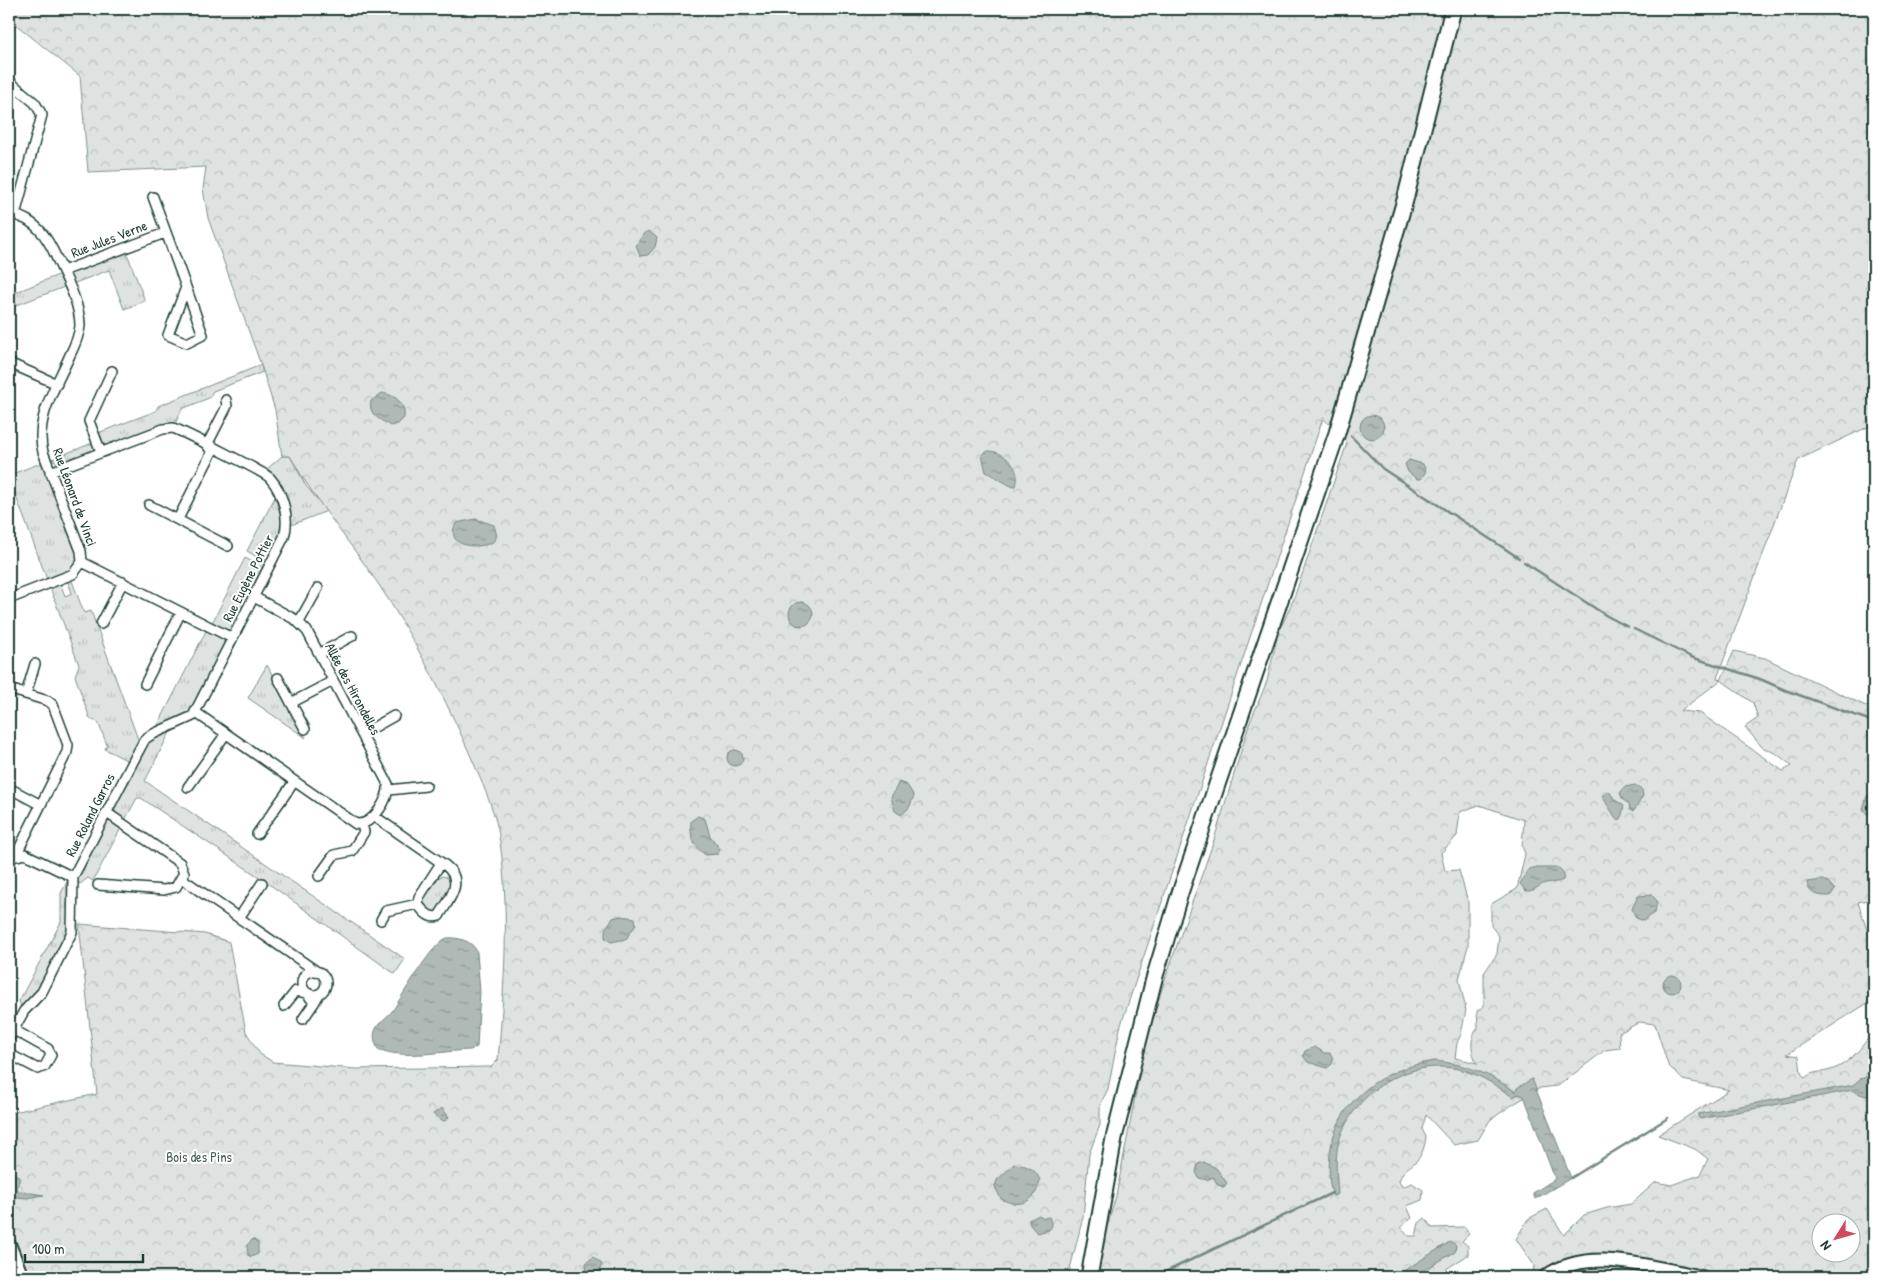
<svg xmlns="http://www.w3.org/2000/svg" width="1883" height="1286" viewBox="0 0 1883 1286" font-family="'Patrick Hand',sans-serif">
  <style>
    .grass { fill: url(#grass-tufts); stroke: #7e908b }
    .forest { fill: url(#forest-crowns); stroke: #7e908b; fill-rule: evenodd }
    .water { fill: url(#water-ripples); stroke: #758883 }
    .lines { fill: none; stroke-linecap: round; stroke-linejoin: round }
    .stream { stroke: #758883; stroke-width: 2.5 }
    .street-casing { stroke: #1f3d34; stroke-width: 12 }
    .secondary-casing { stroke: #1f3d34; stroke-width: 16 }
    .highway-casing { stroke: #1f3d34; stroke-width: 19 }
    .street { stroke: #fff; stroke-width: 9 }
    .secondary { stroke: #fff; stroke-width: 12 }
    .highway { stroke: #fff; stroke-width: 15 }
    .labels { text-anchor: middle; stroke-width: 4; stroke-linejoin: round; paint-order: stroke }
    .street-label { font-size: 14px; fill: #1f3d34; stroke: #fff }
    .park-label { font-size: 14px; fill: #455e57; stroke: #fff }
  </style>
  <defs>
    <pattern id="grass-tufts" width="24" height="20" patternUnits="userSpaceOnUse" patternTransform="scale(1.25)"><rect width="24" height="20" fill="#dee3e2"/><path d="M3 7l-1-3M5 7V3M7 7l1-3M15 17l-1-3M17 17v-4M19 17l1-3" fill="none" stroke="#bec4c2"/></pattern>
    <pattern id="forest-crowns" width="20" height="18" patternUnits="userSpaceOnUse" patternTransform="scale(1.25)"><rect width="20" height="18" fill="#dee3e2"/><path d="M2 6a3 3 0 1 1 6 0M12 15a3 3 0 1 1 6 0" fill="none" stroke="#bec4c2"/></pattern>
    <pattern id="water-ripples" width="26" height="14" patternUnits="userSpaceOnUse" patternTransform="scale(1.25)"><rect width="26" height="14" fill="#afbab7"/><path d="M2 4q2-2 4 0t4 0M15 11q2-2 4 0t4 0" fill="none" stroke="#8e9896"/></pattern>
  </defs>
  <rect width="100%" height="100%" fill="#fff"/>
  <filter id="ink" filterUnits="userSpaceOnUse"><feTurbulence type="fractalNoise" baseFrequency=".02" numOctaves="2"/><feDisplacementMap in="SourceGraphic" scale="10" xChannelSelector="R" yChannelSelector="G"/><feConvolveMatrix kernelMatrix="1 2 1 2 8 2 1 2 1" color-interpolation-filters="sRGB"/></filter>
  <g filter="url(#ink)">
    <path class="grass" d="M125,248L145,301L124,309L109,270L9,308V295Z
      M261,365L263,372L213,391L209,398L182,409L175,424H163L108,446L102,444L98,433L156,411L158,406Z
      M95,442L96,447L90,453L59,464L52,459Z
      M282,456H290L306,486L327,511L291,525C291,507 284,479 267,469Z
      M46,461L82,562L59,580L65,596L72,593L68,582L72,581L84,613L91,611L139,742L132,763L105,749L107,745L98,722L90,719L89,716L75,676L79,665L14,491L9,489V473L12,474Z
      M275,497L282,518L279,537L236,622L232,629L225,630L212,623L245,558L255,563L257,557L247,551Z
      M207,629L224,639V647L190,712L156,729Z
      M267,665L306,738L248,698Z
      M170,732L145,781L405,959L395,974L262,879L141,798H137L125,820L116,814L114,807L146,745L151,739Z
      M110,821L121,828L93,881L88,878L80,884L77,880L79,873L106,822Z
      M444,876L451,880L453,887L438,913C430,912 423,908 422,899L436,878Z
      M67,882L68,930L66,939L37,993L21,1007L19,1001L61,922V893Z"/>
    <path class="forest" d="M9,9H1874V424L1798,460L1717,678L1721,680L1734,651L1765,658L1874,710V899L1858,902L1867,930L1874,941V999L1787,1054L1799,1056L1801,1073L1805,1078C1813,1071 1818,1073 1827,1071C1849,1066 1862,1047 1874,1030V1277H1742L1606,1254L1583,1255L1561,1262L1540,1277H1533L1534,1265L1516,1239L1528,1219L1547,1209L1564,1235L1584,1215L1607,1208L1631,1204L1656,1182L1671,1185L1700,1175L1708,1159L1695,1149L1658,1135L1729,1090L1683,1080L1668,1065L1655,1024L1640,1022L1619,1033L1620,1048L1605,1050L1558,1086L1540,1088L1512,1105L1490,1120L1478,1140L1454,1145L1426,1115L1422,1129L1426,1137C1425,1144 1423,1154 1417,1160C1409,1169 1404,1167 1399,1181L1402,1187L1412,1183L1423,1190L1422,1200L1407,1206L1412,1218L1401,1227L1409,1236H1416L1419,1223L1425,1218L1432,1228L1465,1227L1469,1234L1462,1241L1468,1246V1255L1434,1277H1096L1100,1251L1116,1196L1145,1045L1164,982L1213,843L1249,725L1267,681L1278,634L1294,598L1347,443L1323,418L1120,1028L1108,1089L1100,1105V1125L1089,1154L1083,1217L1068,1277H603L598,1274L582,1277H27L9,1223V1113L97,1094L79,924L205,934L229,942L246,1032L260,1054L273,1062L356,1069L491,1067L498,1060C504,988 510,914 500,842C497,816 485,790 475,766C451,710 423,655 390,602C359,552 319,508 290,456H282L275,410L261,365L208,218L203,189L206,167L88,172L80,76L9,19ZM1721,680L1753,703L1758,718L1745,727L1762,747L1777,754L1792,766L1783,771L1700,713L1680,711ZM1479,805L1524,820L1522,846L1525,854L1517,889L1491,904V926L1499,936L1497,954L1484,973V1006L1477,1011L1478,1028C1469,1039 1471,1052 1477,1063L1455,1058L1457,1043L1461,1034L1466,1010L1459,979L1468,946V902L1459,870L1445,871L1441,853L1457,836L1460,812ZM1820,1224H1850V1254H1820Z
      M1595,1265L1679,1277H1556L1572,1268Z"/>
    <path class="water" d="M649,231L657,238L655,247L648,255L640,256L636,245L644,233Z
      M382,393C395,395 406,403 404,418L398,424L390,426C380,419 368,415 371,401Z
      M1360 427a12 12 0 1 1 24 0a12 12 0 1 1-24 0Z
      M988,451C1005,451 1022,469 1016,486L1013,487L986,472L982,455Z
      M1409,460L1423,464L1426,471L1421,479H1417L1408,472L1405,464Z
      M476,519L494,525C495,530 498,535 495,540C488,549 442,551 456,523Z
      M789 614a12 12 0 1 1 24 0a12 12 0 1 1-24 0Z
      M727 758a8 8 0 1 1 16 0a8 8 0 1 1-16 0Z
      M899,782L907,785L914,796L909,808L901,815L895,811L891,797Z
      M1635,785L1642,790L1643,796L1634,811L1630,810L1629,804L1623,800L1620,793L1625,787Z
      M1609,791L1615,800L1624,806L1621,819L1617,820L1602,796Z
      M1872,795L1874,796V823L1863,809L1867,796Z
      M698,816L705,819L710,836L720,849L718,854L706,855C693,847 690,836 691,821Z
      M1532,868H1559L1564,873L1563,880C1557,883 1552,882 1546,883C1538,885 1535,892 1526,891L1520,884L1527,871Z
      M1823,880L1828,882L1835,890L1830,896C1819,896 1808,895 1807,882Z
      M1652,895L1657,901L1655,912L1644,921L1636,918L1632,909L1638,896Z
      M621,916L635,918L636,924L626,939L611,942L605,938V929L613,918Z
      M447,938C458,937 473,941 477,952L480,992L477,1047L470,1050C442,1051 404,1060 378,1049C375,1044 373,1036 375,1031C378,1022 388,1017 393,1010C403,995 432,943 447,938Z
      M1663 984a9 9 0 1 1 18 0a9 9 0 1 1-18 0Z
      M1315,1047L1324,1053H1330L1333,1058L1332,1064L1327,1068L1308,1062L1303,1056L1305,1051Z
      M1435,1061C1467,1064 1490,1074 1516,1092L1517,1088L1532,1079L1571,1178L1535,1199L1533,1193L1555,1179L1524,1096L1518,1094L1513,1097C1498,1087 1484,1077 1466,1071C1413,1055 1355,1089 1339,1141C1334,1158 1337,1177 1338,1194L1333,1196C1328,1184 1329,1166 1330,1153C1337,1099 1383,1068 1435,1061Z
      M1874,1075V1095C1866,1097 1860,1095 1853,1090L1700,1119L1698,1117V1114L1853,1085L1860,1079Z
      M442,1108L449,1117L445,1121L440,1120L433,1114Z
      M1204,1162L1216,1168L1227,1183L1224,1187L1218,1185L1213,1177L1207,1180L1199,1178L1196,1172L1198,1164Z
      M1014,1164C1026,1165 1035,1168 1040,1180C1036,1202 1021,1209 1001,1199L995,1187L997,1180Z
      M9,1173L16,1174L20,1179L16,1188L18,1191L44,1195L26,1198L9,1196Z
      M1039,1215L1044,1218L1049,1217L1052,1226L1049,1230L1037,1233L1030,1225L1029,1220Z
      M253,1239L258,1243V1254L251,1257L248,1255L247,1245Z
      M1452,1242L1456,1245L1455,1252L1412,1277H1394L1448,1243Z
      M593,1257L602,1264L598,1274L587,1275L586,1263Z"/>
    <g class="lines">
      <path class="stream" d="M1351,436L1383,469L1519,558
        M1524,562L1607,616L1628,627
        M1634,629L1691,657L1760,679L1785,690L1874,722
        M1571,1178L1668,1118
        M1159,1275L1332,1193
        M1153,1277H1155"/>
      <g class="street-casing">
        <path id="street" d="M9,81L35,103L42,115L15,215
          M153,197C170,243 187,289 203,335L187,343L168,335L186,287
          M9,213C37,220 47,236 58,261C67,280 80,304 80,326C79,336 75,345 70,355C57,385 34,418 43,452L81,551L82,562L73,574L9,599
          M63,271L165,233
          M9,363L57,384
          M207,445L227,406L226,400
          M101,452L89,421L112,371
          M149,505L228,546
          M178,519L212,452L207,445
          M82,562L232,638
          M299,622L318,588
          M101,624L123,582
          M319,654L352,636
          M278,678L305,729
          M145,684L181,612
          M9,689L48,701L53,705L68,745L67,752L16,855
          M26,694L35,664
          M291,703L333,681
          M195,712L356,824C372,826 390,799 388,784L307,631L296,620L254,597
          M362,734L394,716
          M188,787L225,735
          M9,788L41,805
          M389,790L426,786
          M107,813L180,863L184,873L181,878L316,971
          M374,816L446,866C465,881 449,900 439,916C430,919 423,912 418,904L419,897L441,863
          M257,834L294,782
          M9,858L25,854L73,877
          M319,876L334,855L352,851L364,832L362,825
          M98,885L164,890L176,887L181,878
          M239,918L262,883
          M381,920L386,911L418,904
          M302 983a12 12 0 1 1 24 0a12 12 0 1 1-24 0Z
          M284,1006L296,991L307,993L314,1003L319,994
          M303,1019L314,1003
          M9,1038L24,1011L42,992L72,932L73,877L138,752L145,739L151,735L193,716L284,537C290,518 283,493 270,478C264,472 184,432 173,428L163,429L50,472
          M9,1054L38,1069L45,1066L51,1055L48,1049L14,1030"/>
      </g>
      <g class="secondary-casing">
        <path id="secondary" d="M9,1244L22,1277
          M1545,1277C1589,1245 1653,1268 1702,1277"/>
      </g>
      <g class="highway-casing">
        <path id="highway" d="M1089,1277L1114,1138L1154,979L1180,893L1337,433L1405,200L1453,9"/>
      </g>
      <use href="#street" class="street"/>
      <use href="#secondary" class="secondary"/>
      <use href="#highway" class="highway"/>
    </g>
  </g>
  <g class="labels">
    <g class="street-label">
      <text transform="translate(109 239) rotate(-21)" y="5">Rue Jules Verne</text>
      <text transform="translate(75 497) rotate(70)" y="5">Rue Léonard de Vinci</text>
      <text transform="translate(248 578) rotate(-63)" y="5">Rue Eugène Pottier</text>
      <text transform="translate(353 689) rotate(62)" y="5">Allée des Hirondelles</text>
      <text transform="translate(90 815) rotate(-63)" y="5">Rue Roland Garros</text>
    </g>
    <g class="park-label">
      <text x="199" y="1162">Bois des Pins</text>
    </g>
  </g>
  <rect width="1883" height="1286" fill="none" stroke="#fff" stroke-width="30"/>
  <rect x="15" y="15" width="1853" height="1256" fill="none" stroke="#1f3d34" stroke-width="2" filter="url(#ink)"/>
  <g transform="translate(1836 1238) rotate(233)"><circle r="24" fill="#ffffff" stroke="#a5b1ae"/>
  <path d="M0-4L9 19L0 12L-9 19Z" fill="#d1495b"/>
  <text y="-8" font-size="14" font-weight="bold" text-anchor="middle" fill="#1f3d34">N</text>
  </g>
  <path d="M25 1254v8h118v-8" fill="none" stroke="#1f3d34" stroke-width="2.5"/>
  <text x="32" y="1254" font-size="15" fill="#1f3d34" stroke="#ffffff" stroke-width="4" paint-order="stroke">100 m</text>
</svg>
